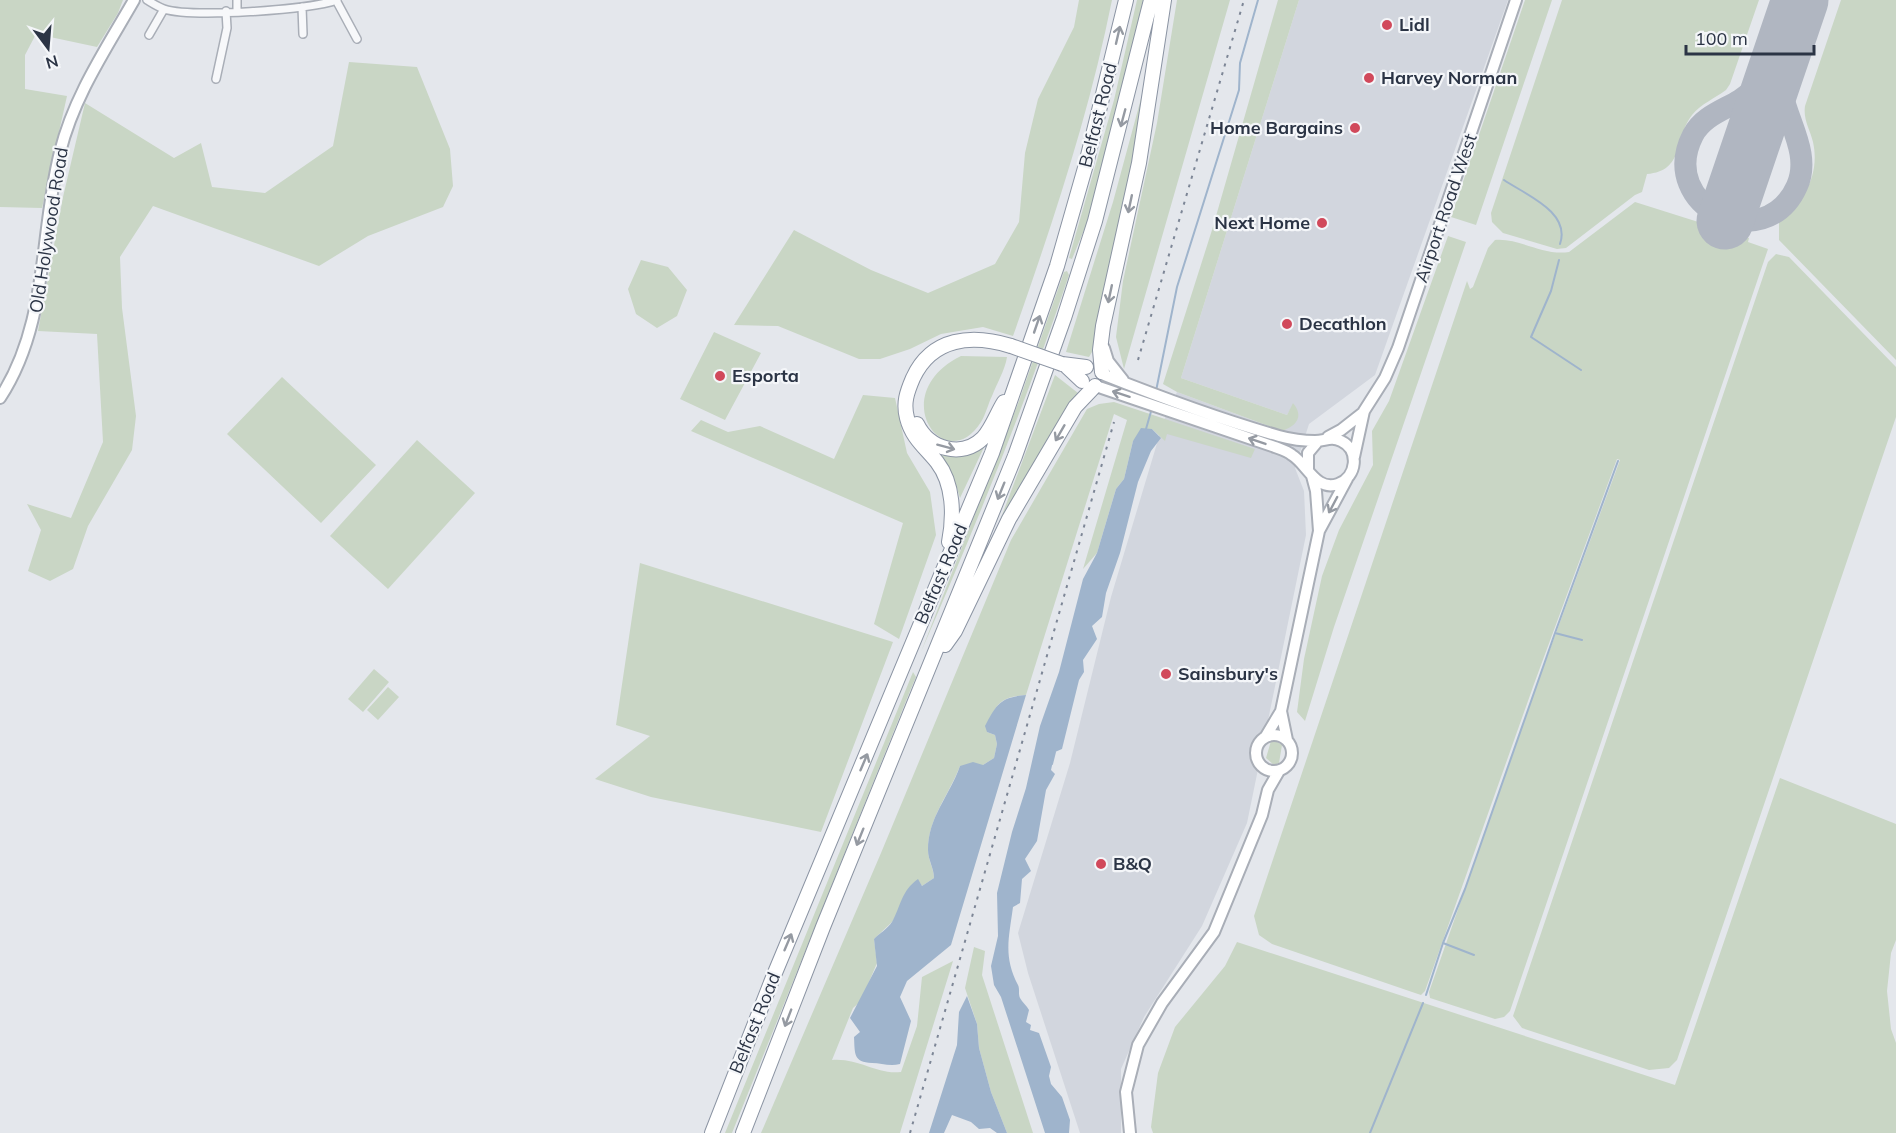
<svg xmlns="http://www.w3.org/2000/svg" width="1896" height="1133" viewBox="0 0 1896 1133" font-family="Mulish,sans-serif">
  <style>
    .built { fill: #d2d6de }
    .green { fill: #c9d6c5 }
    .water { fill: #9fb4cc }
    .lines { fill: none; stroke-linecap: round; stroke-linejoin: round }
    .stream { stroke: #9fb4cc; stroke-width: 2 }
    .taxiway { stroke: #b0b6c1; stroke-width: 22 }
    .runway { stroke: #b0b6c1; stroke-width: 57 }
    .street-casing { stroke: #a9aeb7; stroke-width: 10 }
    .secondary-casing { stroke: #a9aeb7; stroke-width: 14 }
    .highway-casing { stroke: #8b94a3; stroke-width: 16 }
    .street { stroke: #f7f8fa; stroke-width: 7 }
    .secondary { stroke: #fff; stroke-width: 10 }
    .highway { stroke: #fff; stroke-width: 14 }
    .rail { stroke: #7d8696; stroke-width: 2; stroke-dasharray: 3 6; stroke-linecap: butt }
    .highway-bridge-casing { stroke: #8b94a3; stroke-width: 16; stroke-linecap: butt }
    .highway-bridge { stroke: #fff; stroke-width: 14 }
    .oneway { stroke: #959aa2 }
    .poi-dot { fill: #d1495b; stroke: #f4f6f9; stroke-width: 2 }
    .labels { text-anchor: middle; stroke-width: 4.5; stroke-linejoin: round; paint-order: stroke }
    .poi-label { font-size: 18px; font-weight: bold; fill: #2b3445; stroke: #f4f6f9; text-anchor: start }
    .street-label { font-size: 18px; fill: #2b3445; stroke: #f4f6f9 }
  </style>
  <rect width="100%" height="100%" fill="#e4e7ec"/>
  <path class="built" d="M1299,0H1508L1375,375L1309,424L1295,468L1304,491L1306,535L1247,823L1202,926L1144,1017L1121,1069V1133H1080L1028,973L1018,933L1070,763L1111,597L1164,420L1177,392L1282,431L1294,403L1287,415L1181,378Z"/>
  <path class="green" d="M0,0H123L118,13L97,47L36,34L25,55V89L67,96L42,208L0,207Z
    M1079,0H1112C1089,115 1052,225 1013,336L983,327L941,334L910,349L880,359H859L778,326L734,325L794,230L871,270L928,293L995,264L1019,222L1025,153L1038,99L1074,27Z
    M1137,0H1143L1119,106L1086,225L1072,259L1069,258L1114,100Z
    M1177,0H1230L1124,369L1116,337L1123,281L1157,123Z
    M1278,0H1299L1181,378L1287,415L1293,403C1304,416 1297,426 1282,431L1177,392L1163,384L1212,230Z
    M1525,0H1552L1476,225L1451,217Z
    M1562,0H1759L1730,84L1726,90C1715,98 1701,104 1692,115C1674,138 1685,171 1647,174L1642,192L1635,195L1566,248L1557,249L1503,233L1492,222L1491,213Z
    M1841,0H1896V360L1779,240V219C1805,201 1820,174 1813,142C1810,129 1803,120 1805,106Z
    M349,62L417,67L450,149L453,186L443,207L368,236L319,266L153,206L120,257L122,308L136,416L132,450L88,526L73,569L50,581L28,571L41,530L27,504L71,518L103,442L97,334L38,331L63,197L85,103L174,158L201,143L212,187L265,193L333,146Z
    M1146,80L1142,119L1092,352L1089,357L1066,352L1113,202Z
    M1635,202L1749,238L1748,242L1768,249L1510,1011L1504,1017L1495,1019L1430,998L1429,992L1536,687L1620,460L1617,459L1534,684L1425,991L1421,995L1415,993L1272,944L1259,935L1254,916L1467,281L1470,289L1473,287L1488,248L1495,240C1520,238 1543,256 1569,252Z
    M1448,236L1466,242L1334,627L1305,721L1297,712L1304,659L1322,576L1339,530L1373,465L1372,431L1389,401Z
    M1776,254L1789,257L1896,367V417L1677,1060L1669,1068L1649,1070L1522,1028L1513,1016L1768,262Z
    M641,260L668,267L687,290L677,316L657,328L636,314L628,289Z
    M1067,271L1069,275C1026,403 975,527 921,652L1019,401L1064,272Z
    M714,332L761,353L725,420L680,399Z
    M961,356L1007,357C1005,370 997,383 992,396C988,404 986,414 981,422C945,479 884,394 961,356Z
    M1055,375L1078,393L993,539Z
    M282,377L376,465L321,523L227,434Z
    M863,395L895,398L907,453L930,492L936,535L899,639L874,624L903,523L691,431L701,420L728,432L760,426L834,459Z
    M1114,402L1255,449L1251,458L1167,434L1165,441L1152,429L1133,441L1124,479L1116,489L1097,553L1083,569L1127,420L1114,414L1026,695C998,697 994,706 987,732L995,735L997,744L994,758L983,765L960,766C949,795 928,818 928,850C928,860 934,869 934,878L922,886L918,880L892,922L874,939L877,963L861,1001L853,1008L832,1060C860,1058 876,1075 901,1072L917,1026L922,977L953,961L900,1133H761L881,853L1011,540L1087,409L1099,404Z
    M417,440L475,493L388,589L330,536Z
    M986,443L960,498L955,482L926,446C951,461 962,458 986,443Z
    M640,563L893,642L821,832L651,797L595,779L650,736L616,725Z
    M374,669L389,682L363,712L348,699Z
    M913,672L916,677L910,691L732,1133H725Z
    M388,687L399,697L378,720L367,710Z
    M1274,740L1282,745L1279,763L1274,765L1266,758L1271,741Z
    M1780,778L1896,824V940L1891,953L1887,991L1891,1029L1896,1043V1133H1153L1151,1127L1158,1073L1175,1027L1225,966L1237,942L1675,1085Z
    M974,947L985,951L982,975L1033,1133H1007L991,1092L979,1048L977,1024L965,988Z"/>
  <path class="water" d="M1141,428L1152,429L1161,438L1151,451L1138,482L1120,553L1106,593L1102,617L1092,626L1097,639L1083,660L1084,672L1079,680L1062,749L1055,752L1051,770L1055,774L1046,790L1037,841L1025,859L1031,871L1022,879L1020,903L1013,907C1009,938 1003,956 1018,985C1020,989 1018,994 1020,998C1022,1002 1027,1006 1029,1010L1026,1022L1031,1025L1030,1030L1039,1033L1051,1067L1049,1076L1051,1084L1062,1097L1070,1120L1069,1133H1045L1001,997L994,985L991,966L998,936L997,893L1012,832L1026,788L1040,726L1059,672L1083,579L1097,553L1116,489L1124,479L1133,441Z
    M1026,695L951,945L907,981L900,997L911,1021L900,1064C890,1067 881,1063 872,1063C853,1062 855,1054 854,1037L860,1032L850,1018L877,966L874,939C879,934 888,928 892,922C901,906 901,891 918,879L922,886L934,878C934,868 928,860 928,850C928,817 949,797 960,766L973,762L983,765L994,758L997,744L995,735L987,732L985,726C996,705 1000,697 1026,695Z
    M967,996L977,1024L979,1048L991,1092L1007,1133H997L990,1128L979,1129L971,1122L952,1115L944,1133H929L957,1045L959,1012Z"/>
  <g class="lines">
    <path class="stream" d="M1504,180C1526,195 1571,212 1560,244
      M1559,260L1551,291L1531,337L1581,370
      M1156,391L1177,287L1239,90L1240,63L1258,0
      M1146,429L1152,408
      M1582,640L1555,633L1618,461
      M1052,764L1055,752
      M1474,955L1443,943L1465,889L1555,633
      M1426,995L1443,943
      M1370,1133L1423,1003"/>
    <path class="taxiway" d="M1779,61C1779,72 1779,83 1782,93C1788,123 1811,155 1797,186C1765,258 1656,207 1693,135C1703,116 1724,110 1740,100C1756,90 1768,76 1779,61Z"/>
    <path class="runway" d="M1725,221L1800,0"/>
    <g class="street-casing">
      <path id="street" d="M147,0C152,3 158,7 164,9C192,18 308,10 337,0
        M237,0V11
        M336,0L357,39
        M302,7L303,34
        M149,35L164,9
        M216,79L227,28L226,11"/>
    </g>
    <g class="secondary-casing">
      <path id="secondary" d="M1104,348L1108,361L1123,380
        M1096,386L1275,447C1280,449 1287,451 1292,455C1307,464 1316,492 1338,484C1357,477 1360,450 1341,441C1331,436 1325,441 1315,441C1303,441 1290,439 1279,436C1219,419 1160,397 1102,374
        M0,398C49,323 39,235 60,152C74,96 106,49 134,0
        M1328,437L1341,430L1364,412
        M1354,457L1364,411L1385,378L1398,348L1516,0
        M1308,469V453L1318,441
        M1312,476L1316,491L1319,531
        M1281,711L1287,740
        M1256 753a18 18 0 1 1 36 0a18 18 0 1 1-36 0Z
        M1266,736L1281,711L1319,531L1347,479
        M1130,1133L1126,1092L1138,1045L1162,1003L1214,932L1262,815L1268,790L1279,771"/>
    </g>
    <g class="highway-casing">
      <path id="highway" d="M1062,364L1086,367
        M1065,365L1082,381
        M1102,372L1100,350L1103,326L1139,163L1164,0
        M917,424C929,449 962,459 983,438C992,428 997,413 1004,402
        M949,542C954,516 954,484 937,462C925,447 912,438 907,418C903,403 907,392 913,378C932,337 972,334 1011,346
        M945,645L955,631L1009,519L1075,407L1095,386
        M712,1133L772,980L992,453L1057,266L1085,168L1126,0
        M743,1133L823,927L1015,456L1064,318L1095,221L1151,0"/>
    </g>
    <use href="#street" class="street"/>
    <use href="#secondary" class="secondary"/>
    <use href="#highway" class="highway"/>
    <path class="rail" d="M1138,360L1244,0
      M910,1133L1114,422"/>
    <g class="highway-bridge-casing">
      <path id="highway-bridge" d="M1011,346L1062,364"/>
    </g>
    <use href="#highway-bridge" class="highway-bridge"/>
  </g>
  <defs><path id="oneway-shaft" d="M-6 0H5M1.5-3L5.5 0L1.5 3" fill="none" stroke-width="1.6" stroke-linecap="round" stroke-linejoin="round" transform="scale(1.5)"/></defs>
  <g class="oneway">
    <use href="#oneway-shaft" transform="translate(1118 35) rotate(-77)"/>
    <use href="#oneway-shaft" transform="translate(1123 118) rotate(105)"/>
    <use href="#oneway-shaft" transform="translate(1130 204) rotate(102)"/>
    <use href="#oneway-shaft" transform="translate(1110 294) rotate(102)"/>
    <use href="#oneway-shaft" transform="translate(1037 324) rotate(-71)"/>
    <use href="#oneway-shaft" transform="translate(1121 394) rotate(-162)"/>
    <use href="#oneway-shaft" transform="translate(1060 433) rotate(120)"/>
    <use href="#oneway-shaft" transform="translate(1257 441) rotate(-161)"/>
    <use href="#oneway-shaft" transform="translate(946 447) rotate(15)"/>
    <use href="#oneway-shaft" transform="translate(1001 491) rotate(112)"/>
    <use href="#oneway-shaft" transform="translate(1333 505) rotate(118)"/>
    <use href="#oneway-shaft" transform="translate(864 762) rotate(-67)"/>
    <use href="#oneway-shaft" transform="translate(860 837) rotate(112)"/>
    <use href="#oneway-shaft" transform="translate(788 942) rotate(-67)"/>
    <use href="#oneway-shaft" transform="translate(788 1018) rotate(111)"/>
  </g>
  <g class="poi-dot">
    <circle cx="1387" cy="25" r="6"/>
    <circle cx="1369" cy="78" r="6"/>
    <circle cx="1355" cy="128" r="6"/>
    <circle cx="1322" cy="223" r="6"/>
    <circle cx="1287" cy="324" r="6"/>
    <circle cx="720" cy="376" r="6"/>
    <circle cx="1166" cy="674" r="6"/>
    <circle cx="1101" cy="864" r="6"/>
  </g>
  <g class="labels">
    <g class="poi-label">
      <text x="1399" y="31">Lidl</text>
      <text x="1381" y="84">Harvey Norman</text>
      <text x="1343" y="134" text-anchor="end">Home Bargains</text>
      <text x="1310" y="229" text-anchor="end">Next Home</text>
      <text x="1299" y="330">Decathlon</text>
      <text x="732" y="382">Esporta</text>
      <text x="1178" y="680">Sainsbury's</text>
      <text x="1113" y="870">B&amp;Q</text>
    </g>
    <g class="street-label">
      <text transform="translate(1098 115) rotate(-76)" y="6">Belfast Road</text>
      <text transform="translate(1446 208) rotate(-71)" y="6">Airport Road West</text>
      <text transform="translate(49 230) rotate(-81)" y="6">Old Holywood Road</text>
      <text transform="translate(941 574) rotate(-67)" y="6">Belfast Road</text>
      <text transform="translate(755 1023) rotate(-68)" y="6">Belfast Road</text>
    </g>
  </g>
  <g transform="translate(48 48) rotate(164)" stroke="#f4f6f9" stroke-width="4.5" paint-order="stroke">
  <path d="M0-4.5L10 22L0 15L-10 22Z" fill="#2b3445"/>
  <text y="-9" font-size="16" font-weight="bold" text-anchor="middle" fill="#2b3445">N</text>
  </g>
  <path d="M1686 45v9h128v-9" fill="none" stroke="#2b3445" stroke-width="3"/>
  <text x="1695" y="45" font-size="18" fill="#2b3445" stroke="#f4f6f9" stroke-width="4.5" paint-order="stroke">100 m</text>
</svg>
